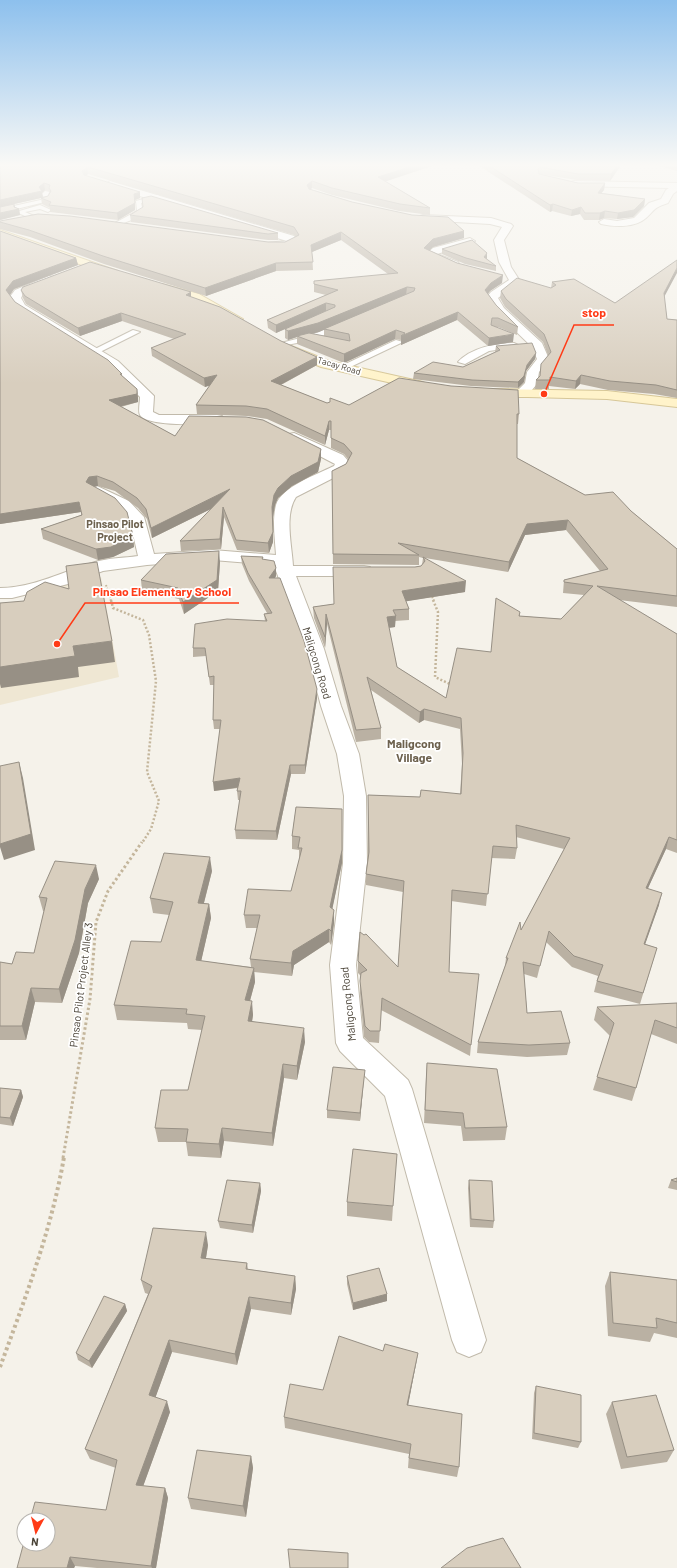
<svg xmlns="http://www.w3.org/2000/svg" width="677" height="1568" viewBox="0 0 677 1568" font-family="Barlow,sans-serif">
  <style>
    .education { fill: #efe7d3 }
    .lines { fill: none; stroke-linecap: round; stroke-linejoin: round }
    .service-casing { stroke: #c1baab; stroke-width: 2 }
    .minor-casing { stroke: #c1baab; stroke-width: 2 }
    .secondary-casing { stroke: #d7c798; stroke-width: 2 }
    .path-far3 { stroke: #c4b69c; stroke-width: 2; stroke-dasharray: 1.5 1.5; stroke-linecap: butt }
    .path-far2 { stroke: #c4b69c; stroke-width: 2.5; stroke-dasharray: 2 2; stroke-linecap: butt }
    .path-far1 { stroke: #c4b69c; stroke-width: 3; stroke-dasharray: 2.5 2.5; stroke-linecap: butt }
    .path { stroke: #c4b69c; stroke-width: 4; stroke-dasharray: 3 3; stroke-linecap: butt }
    .service { fill: #fff; fill-rule: evenodd }
    .minor { fill: #fff; fill-rule: evenodd }
    .secondary { fill: #fff3ca; fill-rule: evenodd }
    .wall { fill: #bab1a3; fill-rule: evenodd }
    .shaded-wall { fill: #979085 }
    .building { fill: #d8cebe; stroke: #979085 }
    .labels { text-anchor: middle; stroke-width: 3.5; stroke-linejoin: round; paint-order: stroke }
    .far-street-label { font-size: 9px; fill: #4a4337; stroke: #fff }
    .far-quarter-label { font-size: 11px; font-weight: bold; fill: #6d614e; stroke: #fff }
    .street-label { font-size: 11px; fill: #4a4337; stroke: #fff }
    .neighbourhood-label { font-size: 12px; font-weight: bold; fill: #6d614e; stroke: #fff }
    .leader { fill: none; stroke: #ff3b17; stroke-width: 1.5 }
    .callout-dot { fill: #ff3b17; stroke: #fff; stroke-width: 1.5 }
    .callout-label { font-size: 12px; text-anchor: middle; font-weight: bold; fill: #ff3b17; stroke: #fff; stroke-width: 3.5; stroke-linejoin: round; paint-order: stroke }
  </style>
  <rect width="100%" height="100%" fill="#f5f2ea"/>
  <path class="education" d="M101,577L119,677L0,705V612L26,604L66,584Z"/>
  <g class="lines">
    <g class="service-casing">
      <path id="service" d="M45,191L50,192L48,194L51,198L49,201L0,213V209L45,199L42,194Z
        M158,195L160,198L141,203L143,212L134,219L116,226L113,224L137,211L136,201Z
        M40,205L51,210L48,212L40,209L25,212L34,216L35,217L32,219L16,212Z
        M339,324L346,326L313,340L281,346L277,344L308,336Z
        M133,330L140,332L98,353L91,351Z
        M396,340L403,342L344,370L337,368Z
        M514,343L518,345L517,347L489,351L465,364L458,362C471,348 496,343 514,343Z"/>
    </g>
    <g class="minor-casing">
      <path id="minor" d="M110,181L294,236L298,242L285,248L265,247L263,245L265,243L287,241L107,186L106,184Z
        M574,181L677,183V191L673,194L668,203C653,208 656,209 646,218C635,228 614,227 601,224L599,222L604,219L617,221L634,218L649,203L661,199L666,190L669,188L571,186V182Z
        M423,215L491,218L511,224L513,226L504,240L511,267L520,281L498,298L504,308L542,343L549,359L539,372L537,384L526,397H516L514,394L525,383L527,372L537,359L532,347L496,312L486,298L491,292L509,280L499,262L494,240L502,227L490,224L420,220V216Z
        M470,238L475,241L473,243L437,254L458,262L459,264L458,266H450L425,255L433,248Z
        M49,276L53,277L54,279L53,281L23,294L21,298L25,305L118,361L154,396L153,412L159,415H217L222,416L224,419L222,422C209,425 147,427 140,415C138,411 140,402 140,397L110,367L17,309L9,298L15,290Z
        M294,433L343,455L350,463L345,472L296,497C284,515 292,546 293,566H364L370,567L373,571L370,575L364,576H296L324,649L341,706L359,754L366,796L367,863L356,965L363,1038L408,1080L412,1089L486,1340L481,1352L469,1357L457,1352L452,1340L385,1096L340,1051L336,1043L330,965L343,863L344,796L337,754L321,706L306,649L276,571V565L213,560L147,565L103,571L68,584L12,598H0V588C33,588 64,571 95,562C108,558 124,558 138,556L130,521L117,507L92,494L89,491L92,488L97,486L129,501L144,517L154,554L213,550L276,555C275,539 272,521 276,505C281,487 318,474 334,466L335,464L289,440L287,437L289,434Z"/>
    </g>
    <g class="secondary-casing">
      <path id="secondary" d="M0,230L118,271L119,273L118,275H110L0,236Z
        M162,284L199,294L243,319L237,322L233,321L191,298L158,289L157,287Z
        M289,345L329,361L423,382L430,386L423,390L321,367L285,352L283,349Z
        M489,389L607,391L677,399V407L607,399L484,396L482,393L484,390Z"/>
    </g>
    <path class="path-far3" d="M106,585L111,601
      M431,594L434,601"/>
    <path class="path-far2" d="M111,600L113,608L143,620L149,635L156,681L147,772L159,801L151,829L142,843
      M433,600L438,612L435,677L452,685"/>
    <path class="path-far1" d="M63,1158L90,999L96,922L108,891L142,842"/>
    <path class="path" d="M0,1367C25,1299 52,1228 64,1157"/>
    <use href="#service" class="service"/>
    <use href="#minor" class="minor"/>
    <use href="#secondary" class="secondary"/>
  </g>
  <path class="wall" d="M0,165H435L385,181L430,208V215L399,211L332,195L312,188L310,189L352,202L464,231V238L433,247L429,250L502,283L490,291L488,294L496,305L518,327L517,335L498,327H495L513,342L488,346L457,320L401,345V340L395,339L344,363L297,344V337L288,340L285,338V329L327,311H326L276,333L268,328L267,320L326,295L314,292V284L388,274L341,240L312,252L313,270L276,271L206,296L104,264L30,237L0,229V221L268,242H285L296,237L294,235L88,174L86,176L140,198L135,200V210L118,220L50,212V208L42,204L41,198L14,204L15,207L19,209L20,215L0,220ZM45,190L49,191L50,194L48,196L43,197L42,193ZM324,329V336L311,334L319,332Z
    M478,165H621L610,181L577,180L539,174L578,183H605L604,190L601,193L645,199L644,206L633,217L617,219L604,218L599,220H584L580,214L571,216L552,211L550,212Z
    M655,165H677V171Z
    M130,215L278,233V240H268L131,222Z
    M0,231L76,258L78,265L14,289L10,295L15,302L122,374V376L137,389L138,398V402L121,407L175,436L321,459L318,472L292,486L278,498L275,505L273,517V542L269,553L237,550L224,517L221,549L181,551L180,541L211,509L152,538L147,519L138,508L115,491L98,486L94,487L133,536L134,547L113,557L98,560L43,539L41,529L81,515V512L0,524Z
    M442,249L496,266V271L465,264L442,254Z
    M552,282L615,303L664,297L667,319L677,320V398L654,394L608,390L580,384L575,389L549,386V389H535L536,380L540,376L548,355L543,342L505,307L500,298L501,291L551,288Z
    M21,290L191,297L281,341L317,357V365L281,385L327,403L349,405L519,414L518,424H517V458L585,495L631,511L677,549V607L619,600L677,634V853L666,849L648,888L659,905L645,944L657,948L640,1004L594,992L598,976L572,967L546,942L537,978L524,974L527,1013L570,1043L567,1055L527,1057L477,1053L478,1042L505,966L506,958L564,849L516,837L517,848L515,859L491,858L486,906L451,901L449,972L471,1045L470,1056L381,1010L379,1043L369,1042L364,1037L360,993L361,976L358,973V961L398,967L403,892L366,885V874L368,855V795L420,797L460,794L462,764L460,729L424,720L419,723L371,690L381,728V739L356,742L327,624L325,648L314,618L313,607L334,604L415,567L421,566L422,565L423,558L419,557V565L333,564L332,471L346,464L348,459L344,454L331,448V430H329L325,445L267,419L247,416L197,414L196,405L210,385L205,387L152,356L151,348L174,339L122,321L80,336L26,304L23,298ZM566,530L600,571L564,580L563,593L584,595L561,619L520,616V612L491,652L446,698L397,667L389,628L395,627V621L409,620V609L406,601L465,592L425,558L508,572L525,535Z
    M496,346L536,353L535,359L526,371L524,382L518,388L471,386L413,379L414,373L463,367L495,352Z
    M241,556L263,557V559L276,576L275,578L317,698L305,774H291L277,840L236,839L235,830L240,800H238L237,791L238,788L214,791L220,729H214L213,720L214,685H210L206,656L193,657V648L265,621L264,614L267,613L249,581L242,564Z
    M220,562L218,591L184,614L179,599L142,591L141,580Z
    M296,807L342,863L332,909L334,923L331,945L329,942L294,965L292,976L254,972L255,982L250,1001L253,1015L252,1021L305,1042L297,1080L284,1078L273,1146L224,1141L221,1158L188,1156L186,1142H158L155,1128L188,1090L202,1030L188,1029L187,1023L117,1020L114,1005L161,942L169,915L153,913L150,898L212,871L204,903L209,904L211,918L201,961L251,967L250,959L257,928H246L244,915L291,891L299,861V850L292,849V836Z
    M99,879L88,903L79,953L62,1003L35,1002L26,1040H0V962L12,964L34,953L44,911H43L39,897Z
    M677,1003V1044L651,1034L636,1088L632,1101L593,1090L610,1036L594,1020L597,1007Z
    M427,1063L507,1127L505,1140L463,1141L461,1126L424,1123L426,1077Z
    M364,1078L360,1121L327,1118V1110Z
    M0,1088L21,1090L23,1097L13,1126L0,1124Z
    M677,1178V1190L668,1188L671,1180Z
    M469,1180L494,1221L493,1228L470,1227L468,1188Z
    M260,1183L261,1191L253,1233L220,1228L218,1221Z
    M347,1202L393,1206L392,1221L347,1216Z
    M208,1245L206,1258L247,1263L248,1269L295,1276L296,1289L291,1315L251,1309L237,1365L172,1352L155,1398L170,1412L143,1486L165,1488L168,1498L156,1568H97L75,1566L74,1568H17L106,1510L116,1468L90,1459L85,1449L148,1294L145,1293L141,1280Z
    M610,1272L677,1280V1338L654,1333L650,1342L608,1336L605,1286Z
    M347,1276L387,1294V1301L353,1310L347,1284Z
    M125,1304L127,1311L92,1368L78,1360L76,1353Z
    M383,1351L418,1353L416,1364L408,1405L459,1467L457,1477L408,1468L409,1454L285,1428L284,1417Z
    M536,1386L581,1442L578,1448L532,1439L534,1393Z
    M612,1402L674,1450L667,1462L621,1469L606,1414Z
    M251,1456L253,1468L246,1517L191,1509L188,1498Z"/>
  <path class="shaded-wall" d="M416,165H435L378,184V177Z
    M618,165H621L610,181L611,174Z
    M88,167V174L83,178L82,171Z
    M312,181V188L308,192L307,185Z
    M44,183L45,190L42,193L43,198H41L14,204L15,209H19L20,215L0,220V200L39,187Z
    M605,183L604,190L597,199L598,193Z
    M140,192V198L135,200V210L118,220L117,213L134,194Z
    M645,199L644,206L633,217L617,219L618,213Z
    M553,204L552,211L550,212V205Z
    M581,207L580,214L571,216L572,210Z
    M605,211L604,218L599,220L600,213Z
    M464,231V238L433,247L424,256V248L433,239Z
    M341,232V240L312,252L311,245Z
    M487,253V259L484,263V257Z
    M76,258L78,265L14,289L8,298L6,290L13,281Z
    M276,263V271L206,296L205,288Z
    M677,268V273L662,301L664,293Z
    M503,275L502,283L490,291L484,298L485,290L491,283Z
    M407,287L406,295L319,332L299,337L297,336V337L288,340V331Z
    M191,292V300L186,295Z
    M326,303V311L276,333V325Z
    M458,312L457,320L401,345V336Z
    M121,313L122,321L80,336L78,328Z
    M396,330L395,339L344,363V354Z
    M514,334L513,342L488,346L489,338Z
    M536,353L535,359L526,371L524,382L518,388V382L527,365Z
    M317,357V365L271,390V381Z
    M217,375L218,383L205,387L204,378Z
    M581,375L580,384L575,389L576,381Z
    M137,389L138,398V402L110,409L109,400Z
    M329,421V430L325,445V436Z
    M321,449V459L318,472L292,486L278,498L275,505L273,517V542L269,553L268,543L272,507L274,495L278,488Z
    M97,476L98,486L91,487L86,482L89,477Z
    M230,489L231,499L152,538L151,528Z
    M79,502L81,512L0,524V514Z
    M223,507L224,517L221,549L220,539Z
    M568,520L566,530L525,535L508,572L509,562L527,524Z
    M133,536L134,547L113,557L98,560L96,549Z
    M219,551L220,562L218,591L184,614L183,602Z
    M276,568V576L270,586L269,578Z
    M466,581L465,592L402,602V591Z
    M326,614L327,624L325,648V637Z
    M396,616L395,627L386,628L387,617Z
    M112,641L115,662L78,667L79,677L1,688L0,684V667L73,646Z
    M317,689V698L305,774V765Z
    M424,709V720L419,723L420,712Z
    M19,762L23,778L35,850L4,860L0,847V844Z
    M290,765L291,774L277,840L276,831Z
    M240,778L241,787L214,791L213,782Z
    M342,809V863L330,920V907Z
    M669,837L666,849L643,899L646,888Z
    M210,857L212,871L200,918L198,903Z
    M96,865L99,879L88,903L79,953L62,1003L59,989L85,889Z
    M662,893L659,905L641,956L644,944Z
    M209,904L211,918L198,975L196,960Z
    M334,910V923L331,945V931Z
    M329,929V942L294,965L292,976L291,963L293,951Z
    M254,968L255,982L246,1015L245,1000Z
    M31,988L35,1002L26,1040L22,1026Z
    M252,1001L253,1015L250,1035L248,1021Z
    M304,1028L305,1042L297,1080V1066Z
    M283,1064L284,1078L273,1146L272,1133Z
    M365,1070L364,1078L360,1121V1113Z
    M21,1090L23,1097L13,1126L10,1118Z
    M222,1128L224,1141L221,1158L219,1144Z
    M260,1183L261,1191L253,1233L252,1225Z
    M206,1232L208,1245L204,1270L201,1258Z
    M295,1276L296,1289L291,1315V1303Z
    M387,1294V1301L353,1310V1303Z
    M249,1297L251,1309L237,1365L235,1354Z
    M125,1304L127,1311L92,1368L89,1361Z
    M169,1340L172,1352L152,1407L149,1395Z
    M418,1353L416,1364L406,1416L407,1405Z
    M167,1401L170,1412L140,1495L136,1485Z
    M251,1456L253,1468L246,1517L243,1506Z
    M165,1488L168,1498L156,1568H152L151,1566Z
    M70,1557L75,1566L74,1568H67Z"/>
  <path class="building" d="M0,165H416L378,177L430,208L400,204L332,188L312,181L307,185L309,189L352,202L412,215L448,217L464,231L433,239L424,248L457,263L503,275L491,283L485,290L496,305L518,327L498,318H492L491,325L514,334L489,338L458,312L401,336L405,333L396,330L344,354L297,336L309,333L350,341L349,334L324,329L414,291L415,288L407,287L318,323L288,331L285,329L335,307V305L326,303L276,325L267,320L338,290L314,284V281L398,273L341,232L311,245L313,262L276,263L205,288L103,256L29,230L0,222V221L38,214L70,216L268,242H285L299,235L294,227L88,167L82,171L84,175L140,192L134,194L135,203L117,213L49,205L51,202L41,198L48,196L51,191L49,188L50,185L44,183L39,187L42,191L0,200Z
    M488,165H618L611,174H578L540,167L538,169L539,174L578,183H605L598,193L645,199L634,210L618,213L605,211L600,213H585L581,207L572,210L553,204L550,205Z
    M151,196L278,233L268,234L130,215L143,207L142,198Z
    M14,204V207L19,209L0,213V207Z
    M0,231L76,258L13,281L6,290L15,302L108,360L122,374H120L137,389V394L109,400L175,436L189,416L246,417L263,420L321,449L318,462L291,476L278,488L274,495L272,507L273,532L268,543L236,540L223,507L220,539L180,541L230,489L151,528L146,509L137,498L113,482L97,476L89,477L86,482L115,498L127,512L133,536L111,547L96,549L41,529L82,515L79,502L0,514Z
    M472,240L487,253L484,257L496,266L466,258L442,249Z
    M677,260V268L664,293L667,319L677,320V390L656,385L610,381L581,375L576,381L550,377V380H536L540,376L541,364L551,352L544,334L506,299L501,291L517,278L551,288L556,285L552,282L574,279L615,303Z
    M90,262L191,292L186,295L220,307L281,341L317,357L271,381L327,403L330,402V398L349,405L399,378L451,386L518,390L519,414H517V458L585,495L613,492L631,511L677,549V596L597,586L677,634V840L669,837L646,888L662,893L644,944L657,948L643,993L597,981L603,965L574,956L549,931L540,966L523,962L527,1013L561,1011L570,1043L529,1045L478,1042L508,958H506L520,922L521,930L570,838L516,825L517,848L493,846L488,894L452,890L449,972L479,974L471,1045L382,998L380,1031H370L365,1026L360,981L361,973L367,970L358,961L360,932L364,935L366,934L398,967L404,881L366,874L369,852L368,795L420,797L421,790L461,794L463,753L461,718L424,709L420,712L367,677L381,728L356,730L326,614L325,637L313,607L334,604L333,567H415L421,566L425,561L423,557L466,581L402,591L409,609L393,610L396,616L387,617L397,667L446,698L457,648L491,652L496,598L520,612L519,616L561,619L593,586L564,582V580L608,569L568,520L527,524L509,562L398,543L419,555L333,554L332,471L346,464L352,453L344,444L331,438V421H329L325,436L267,409L246,406L196,405L217,375L204,378L151,348L186,334L121,313L78,328L25,296L21,290L23,287Z
    M532,343L536,353L527,365L524,376L518,382L472,380L414,373L433,362L463,367L500,350L496,346Z
    M219,551L217,580L183,602L178,588L141,580L166,554Z
    M241,556L263,557L262,559L274,561L276,568L269,578H280L304,641L317,689L305,765H290L276,831L235,830L241,791H237L240,778L213,782L221,720H213L214,676L209,677L205,648H193L195,624L227,619L267,621L264,614L272,613L248,573Z
    M97,562L112,641L73,646L75,656L0,667V603L24,601L27,592L45,582L69,589L66,566Z
    M19,762L31,834L0,844V766Z
    M296,807L342,809V850L330,907L334,910L331,931L329,929L293,951L291,963L250,959L260,915H244L248,889L291,891L302,848H298L300,837L292,836Z
    M164,853L210,857L198,903L209,904L196,960L254,968L245,1000L252,1001L248,1021L304,1028L297,1066L283,1064L272,1133L222,1128L219,1144L186,1142L188,1129L155,1128L161,1090H188L205,1016L186,1014L187,1009L114,1005L131,941L161,942L173,902L150,898Z
    M55,861L96,865L85,889L75,940L59,989L31,988L22,1026H0V962L12,964L16,952L34,953L47,898L39,897Z
    M677,1003V1028L655,1020L636,1088L597,1077L614,1023L597,1007Z
    M427,1063L497,1069L507,1127L465,1128L463,1113L425,1110Z
    M333,1067L365,1070L360,1113L327,1110Z
    M0,1088L21,1090L10,1118L0,1117Z
    M353,1149L397,1154L393,1206L347,1202Z
    M677,1178V1182L671,1180Z
    M227,1180L260,1183L252,1225L218,1221Z
    M469,1180L492,1181L494,1221L471,1219Z
    M153,1228L206,1232L201,1258L247,1263L246,1269L295,1276L291,1303L249,1297L235,1354L169,1340L149,1395L167,1401L136,1485L165,1488L151,1566L70,1557L67,1568H17L24,1542V1544H48V1520H30L35,1502L106,1510L117,1460L85,1449L152,1286L141,1280Z
    M379,1268L387,1294L353,1303L347,1276Z
    M610,1272L677,1280V1323L656,1318L657,1328L613,1323Z
    M104,1296L125,1304L89,1361L76,1353Z
    M339,1336L383,1351L385,1344L418,1353L407,1405L462,1414L459,1467L409,1458L411,1444L284,1417L290,1384L323,1390Z
    M536,1386L581,1395V1442L534,1433Z
    M656,1395L674,1450L627,1457L612,1402Z
    M197,1450L251,1456L243,1506L188,1498Z
    M503,1538L521,1568H441L467,1548Z
    M288,1549L348,1553V1568H290Z"/>
  <linearGradient id="sky" x2="0" y2="1"><stop stop-color="#8dc0ed"/><stop offset="0.43" stop-color="#faf9f6"/><stop offset="1" stop-color="#faf9f6" stop-opacity="0"/></linearGradient>
  <rect width="677" height="384" fill="url(#sky)"/>
  <g class="labels">
    <g class="far-street-label">
      <text transform="translate(339 366) rotate(16)" y="3">Tacay Road</text>
    </g>
    <g class="far-quarter-label">
      <text x="115" y="528">Pinsao Pilot<tspan x="115" dy="13">Project</tspan></text>
    </g>
    <g class="street-label">
      <text transform="translate(317 663) rotate(73)" y="4">Maligcong Road</text>
      <text transform="translate(81 985) rotate(-83)" y="4">Pinsao Pilot Project Alley 3</text>
      <text transform="translate(348 1004) rotate(-96)" y="4">Maligcong Road</text>
    </g>
    <g class="neighbourhood-label">
      <text x="414" y="748">Maligcong<tspan x="414" dy="14">Village</tspan></text>
    </g>
  </g>
  <path class="leader" d="M544 394L574 325H614M57 644L85 603H239"/>
  <g class="callout-dot">
    <circle cx="544" cy="394" r="4"/>
    <circle cx="57" cy="644" r="4"/>
  </g>
  <g class="callout-label">
    <text x="594" y="317">stop</text>
    <text x="162" y="596">Pinsao Elementary School</text>
  </g>
  <g transform="translate(36 1532) rotate(187)"><circle r="19" fill="#ffffff" stroke="#b7b4af"/>
  <path d="M0-3L7 15L0 10L-7 15Z" fill="#ff3b17"/>
  <text y="-6" font-size="11" font-weight="bold" text-anchor="middle" fill="#4a4337">N</text>
  </g>
</svg>
